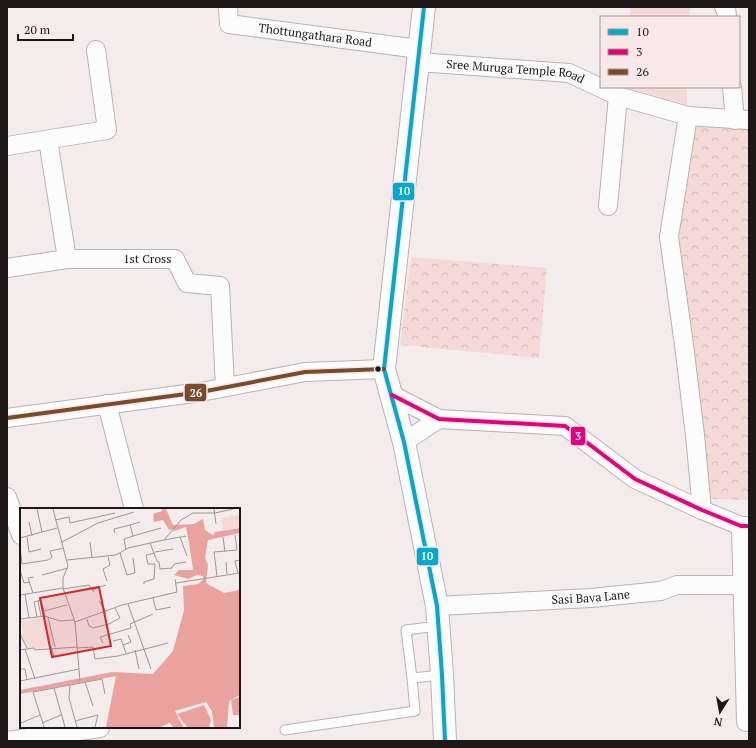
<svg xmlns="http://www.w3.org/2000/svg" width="756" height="748" viewBox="0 0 756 748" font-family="'PT Serif',serif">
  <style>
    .forest { fill: url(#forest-crowns) }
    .park { fill: #f4d9d7 }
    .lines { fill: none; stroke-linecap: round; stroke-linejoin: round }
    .service-casing { stroke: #b9b3b3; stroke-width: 11 }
    .minor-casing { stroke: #b9b3b3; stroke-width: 20 }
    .tertiary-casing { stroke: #b9b3b3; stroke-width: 24 }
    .service { stroke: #fdfcfc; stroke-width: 9 }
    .minor { stroke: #fdfcfc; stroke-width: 18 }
    .tertiary { stroke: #fdfcfc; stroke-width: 22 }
    .bus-1-casing { stroke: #f8e9e8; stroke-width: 7 }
    .bus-2-casing { stroke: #f8e9e8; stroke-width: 7 }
    .bus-3-casing { stroke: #f8e9e8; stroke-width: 7 }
    .bus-1 { stroke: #00a9ce; stroke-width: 4 }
    .bus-2 { stroke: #e5007d; stroke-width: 4 }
    .bus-3 { stroke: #7a4b2a; stroke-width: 4 }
    .bus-dot { fill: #1d1817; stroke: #f8e9e8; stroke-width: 1.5 }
    .labels { text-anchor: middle; stroke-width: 3.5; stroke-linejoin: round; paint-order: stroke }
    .street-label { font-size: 12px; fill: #1d1817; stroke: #f8e9e8 }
    .inset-road { fill: none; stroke: #9e9797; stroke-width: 1 }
    .view { fill: #d62828; fill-opacity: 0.15; stroke: #d62828; stroke-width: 2 }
    .inset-edge { fill: none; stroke: #1d1817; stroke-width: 2 }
    .line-badge { stroke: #f8e9e8; stroke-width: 1.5 }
    .badge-label { font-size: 11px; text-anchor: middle; font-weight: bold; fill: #fff }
  </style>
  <defs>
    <pattern id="forest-crowns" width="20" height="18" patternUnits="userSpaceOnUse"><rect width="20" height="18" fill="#f4d9d7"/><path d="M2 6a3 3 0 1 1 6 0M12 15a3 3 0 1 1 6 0" fill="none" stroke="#d1bab8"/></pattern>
  </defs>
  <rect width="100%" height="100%" fill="#f4ecec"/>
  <path class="forest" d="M694,123L749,126V500L710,499L703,434L677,237Z
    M411,257L547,268L539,358L400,345Z"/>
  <path class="park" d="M630,7H690L689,17H630Z
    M628,87H687V105L628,88Z"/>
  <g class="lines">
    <g class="service-casing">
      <path id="service" d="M412,678L406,630L438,626
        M285,730L415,711L412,678L442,675"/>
    </g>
    <g class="minor-casing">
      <g id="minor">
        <path id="s1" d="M228,7L229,24L419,49"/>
        <path d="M724,7L726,8L727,17"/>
        <path id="s2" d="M418,62L569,73L618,96L688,116L749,120"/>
        <path d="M732,87L735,120"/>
        <path d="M688,116L669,237L684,345L695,435L702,510"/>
        <path d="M48,140L67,259"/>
        <path d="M7,146L107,130L96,50"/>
        <path d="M608,206L618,96"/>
        <path id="s3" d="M7,268L67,259H175L187,283L220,286L225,387"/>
        <path d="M392,395L439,419L565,426L635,479L702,510L741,526H749"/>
        <path d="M107,404L134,509"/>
        <path d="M7,418L201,392L305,372L384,369"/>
        <path d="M404,442L439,419"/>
        <path d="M7,497L21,535"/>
        <path d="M741,526L746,722H749"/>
        <path id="s4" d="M437,606L591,598L661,591L677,585H743"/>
        <path d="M7,741L100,728"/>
      </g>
    </g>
    <g class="tertiary-casing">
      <path id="tertiary" d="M424,7L384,369L404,442L437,606L442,675L445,741"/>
    </g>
    <use href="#service" class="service"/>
    <use href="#minor" class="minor"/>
    <use href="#tertiary" class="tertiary"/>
    <g class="bus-1-casing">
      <path id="bus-1" d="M424,7L384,369L404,442L437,606L442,675L445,741"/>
    </g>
    <g class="bus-2-casing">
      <path id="bus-2" d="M392,395L439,419L565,426L635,479L702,510L741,526H749"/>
    </g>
    <g class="bus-3-casing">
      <path id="bus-3" d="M7,418L201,392L305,372L384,369"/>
    </g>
    <use href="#bus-1" class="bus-1"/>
    <use href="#bus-2" class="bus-2"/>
    <use href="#bus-3" class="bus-3"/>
  </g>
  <circle class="bus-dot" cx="378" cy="369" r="3.5"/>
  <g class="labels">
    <g class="street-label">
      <text dy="4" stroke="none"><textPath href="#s1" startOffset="104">Thottungathara Road</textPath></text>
      <text dy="4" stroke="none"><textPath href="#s2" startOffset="98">Sree Muruga Temple Road</textPath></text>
      <text dy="4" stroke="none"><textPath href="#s3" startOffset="141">1st Cross</textPath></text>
      <text dy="4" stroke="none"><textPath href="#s4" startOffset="154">Sasi Bava Lane</textPath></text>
    </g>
  </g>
  <g transform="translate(20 508)">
    <rect width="220" height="220" fill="#f4ecec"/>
    <path d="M27,109L35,138L16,141L7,140L1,126L4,125L0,113Z" fill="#f4d9d7"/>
    <path d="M210,3L211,8L220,7V19L203,22L201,10L210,9Z" fill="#f4d9d7"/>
    <path d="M142,1H146L153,17L174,16L183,11L185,22L193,27L195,24L220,20V25L188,32L185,50L188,57L186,75L204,85L220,82V187L209,193L207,219H194L192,203L186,194L155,203L163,219H153L150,215L140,219H86L96,168L0,186V182L92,164L133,166L153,143L164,102L163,78L178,76L183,72V68L177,67L168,71L154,67L159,62H173L169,35L166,19L152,24L154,21L149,22L143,12L134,14L133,6L142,3ZM220,189V207H213L211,192ZM184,197L191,212L189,219H167L157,206Z" fill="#eaa29e"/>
    <path class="inset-road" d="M17,1L22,24M33,1L48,58L43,70V80L55,114L60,173M194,1L196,16M35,12L49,9L50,15L95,5M9,14L12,28M95,25L94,21L110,17M113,28L141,20M7,29L9,44L21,41M160,29L167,48M203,29L205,44M0,30L37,20M144,32L166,28M42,34L78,15L114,4M70,34L72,49M130,35L137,53L139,54L140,61L152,60L154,56L166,54M0,38L2,56L28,52L32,49L30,43L44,40M106,42L104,31L113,28L110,17L120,14M135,44L153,41M100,45L107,67L115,65L113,50M47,52L96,47L108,40L144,32L161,12L173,5H195L213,1M206,54L207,66M0,62L4,75L9,74M218,65L215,53L220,52M22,67L48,60M197,68L194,44L217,42L215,27M87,73L83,61L90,57L88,49M156,75L220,65M124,76V74L134,71L135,56H128L126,47L135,45M43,81L69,77L74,84M72,82L86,77M13,85L8,70L14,69M5,86L9,110M0,87L43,80M133,90L136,102L151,99M18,93L21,108M79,93L86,104M108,96L131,161M24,103L47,97M17,109L14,94L21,92L25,108M28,109L35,139M0,111L25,108L40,113L54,112M67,111L69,118L73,120L89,116L100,110L95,100M55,114L102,97L157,84L155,71M0,126L7,140M93,133L101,131L106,145M83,135L80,129L111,120L110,116L133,106M103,137L111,134L108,127M31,139L34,148H39M57,140L73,139L75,151L98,148L148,135M5,141L15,171M0,142L14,140L15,142L57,139M115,142L119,161M0,161H5L7,172M0,173L59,161M65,174L73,198M50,177L49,190L57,219M34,180L45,219M0,213L1,215L20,207M55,213L78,207L75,219M22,215L41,207M24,219L13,184L82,171L85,186"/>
    <path class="view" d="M79,79L91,138L32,149L20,90Z"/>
    <rect width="220" height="220" class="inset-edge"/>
  </g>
  <g class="line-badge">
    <rect x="392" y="182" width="23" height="19" rx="4" fill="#00a9ce"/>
    <rect x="184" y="383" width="23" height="19" rx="4" fill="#7a4b2a"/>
    <rect x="570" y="426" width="16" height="20" rx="4" fill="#e5007d"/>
    <rect x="416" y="547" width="23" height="19" rx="4" fill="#00a9ce"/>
  </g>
  <g class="badge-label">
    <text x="404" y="195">10</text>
    <text x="196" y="397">26</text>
    <text x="578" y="440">3</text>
    <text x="427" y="560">10</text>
  </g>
  <rect width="756" height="748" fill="none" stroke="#1d1817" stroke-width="16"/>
  <rect x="600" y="16" width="140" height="72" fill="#f8e9e8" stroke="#a09594"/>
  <rect x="608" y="29" width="20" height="6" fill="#00a9ce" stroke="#a09594"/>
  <text x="636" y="36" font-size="12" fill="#1d1817">10</text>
  <rect x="608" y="49" width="20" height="6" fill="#e5007d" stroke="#a09594"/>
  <text x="636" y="56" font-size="12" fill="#1d1817">3</text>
  <rect x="608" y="69" width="20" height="6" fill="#7a4b2a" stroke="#a09594"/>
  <text x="636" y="76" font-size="12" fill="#1d1817">26</text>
  <g transform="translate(720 712) rotate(191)" stroke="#f8e9e8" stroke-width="3" paint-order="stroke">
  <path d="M0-3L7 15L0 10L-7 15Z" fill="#1d1817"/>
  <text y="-6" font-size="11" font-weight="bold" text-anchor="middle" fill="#1d1817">N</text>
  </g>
  <path d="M18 34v6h55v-6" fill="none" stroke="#1d1817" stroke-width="2"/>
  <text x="24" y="34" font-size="12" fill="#1d1817" stroke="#f8e9e8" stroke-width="3" paint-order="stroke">20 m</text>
</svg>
